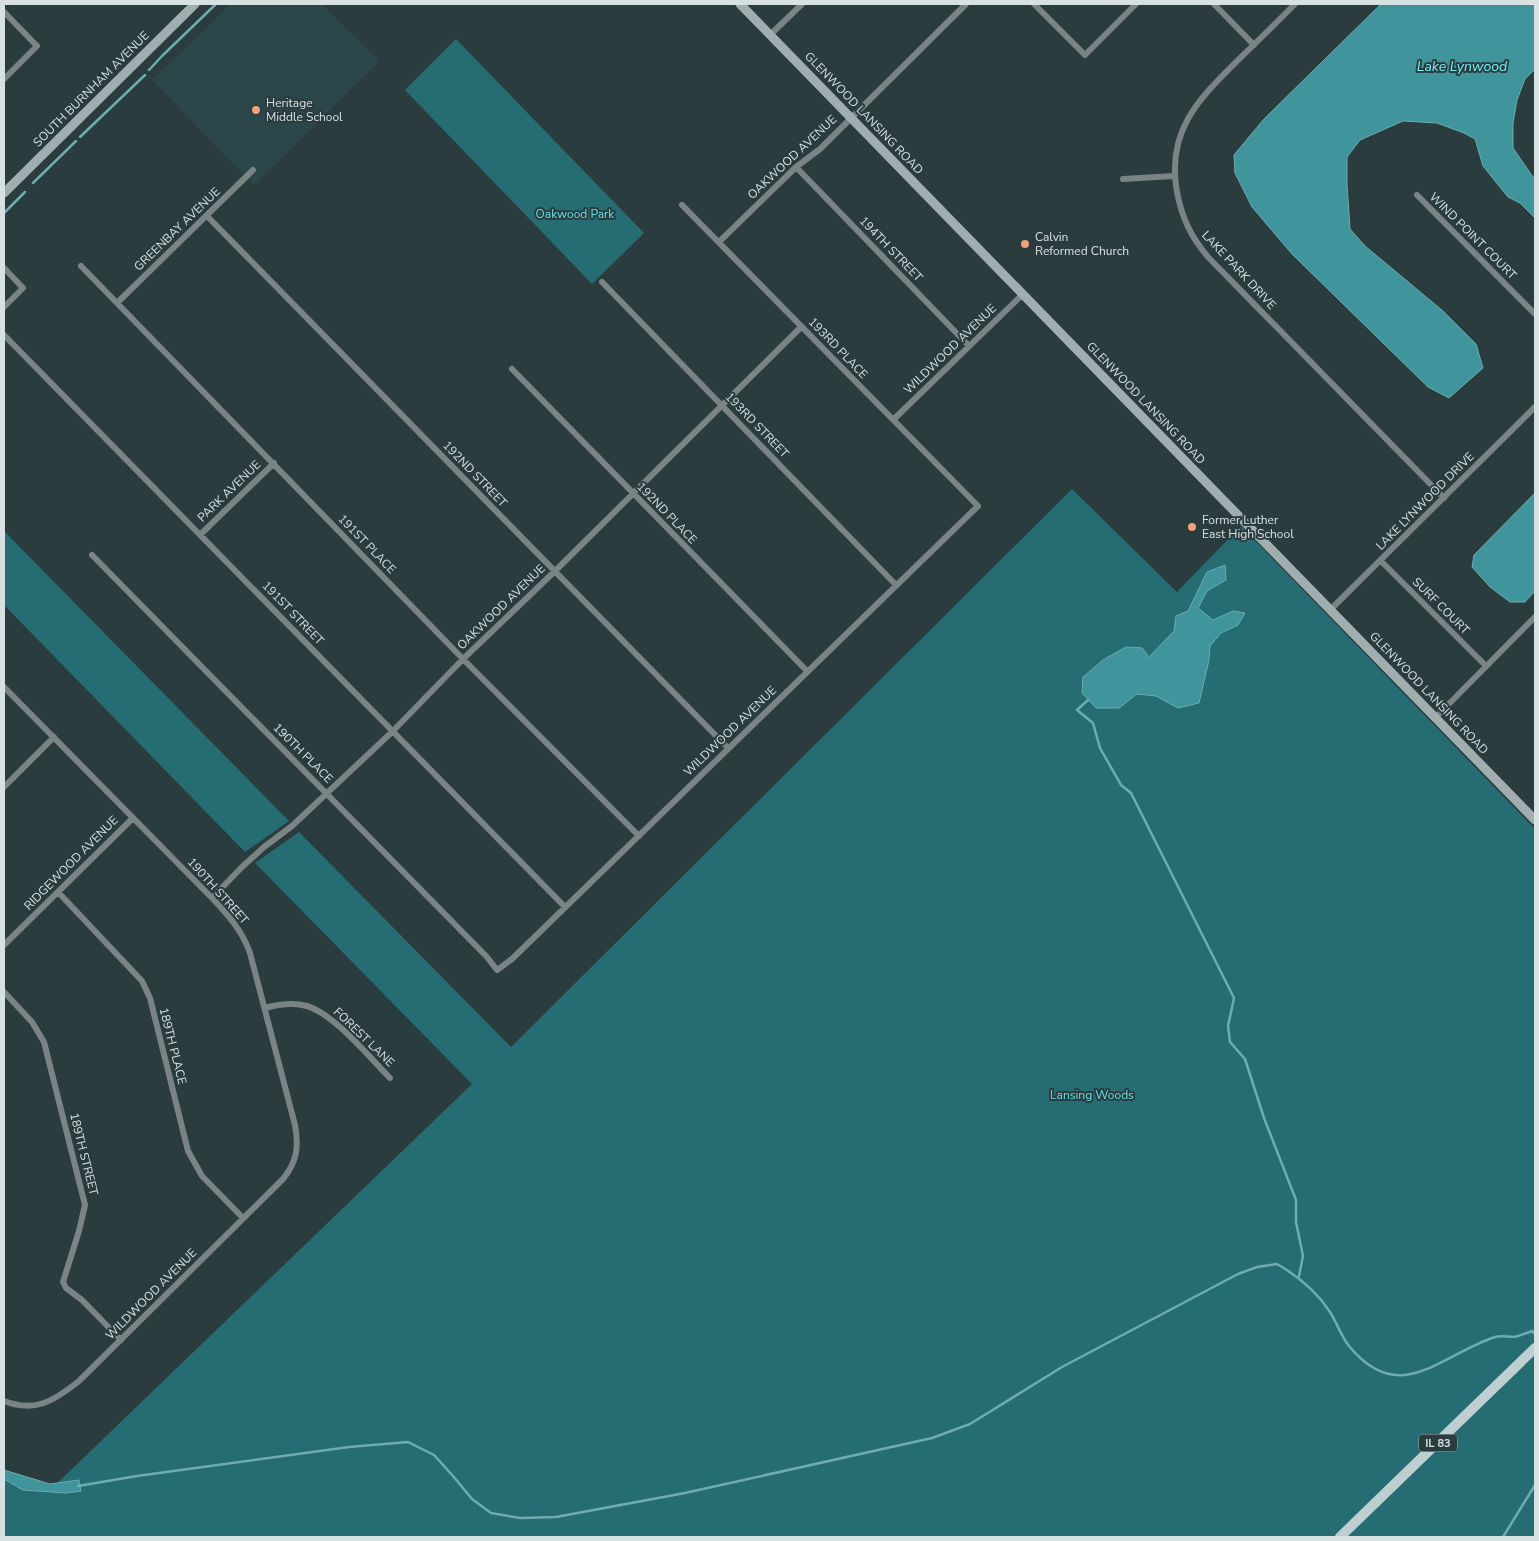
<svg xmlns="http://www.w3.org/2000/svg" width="1539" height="1541" viewBox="0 0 1539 1541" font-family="'Nunito Sans',sans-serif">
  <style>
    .built { fill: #2c4749 }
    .green { fill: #256d73 }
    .water { fill: #3f959b; stroke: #6dacb0 }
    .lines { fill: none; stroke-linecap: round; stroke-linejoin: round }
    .stream { stroke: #6dacb0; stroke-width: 2.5 }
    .street { stroke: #7b8484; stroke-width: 6 }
    .secondary { stroke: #a1aeaf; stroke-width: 9 }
    .primary { stroke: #bdcfd0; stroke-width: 10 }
    .poi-dot { fill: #f1a17c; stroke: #2a3c3d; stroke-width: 2 }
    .labels { text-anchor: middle; stroke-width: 4; stroke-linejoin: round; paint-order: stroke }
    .shield { fill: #2a3c3d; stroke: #a3b0b0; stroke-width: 1 }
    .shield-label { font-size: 11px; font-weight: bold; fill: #d7e1e2 }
    .street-label { font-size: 12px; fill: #d7e1e2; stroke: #2a3c3d }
    .poi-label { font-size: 12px; fill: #d7e1e2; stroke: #2a3c3d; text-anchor: start }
    .park-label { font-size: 12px; fill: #61e0e9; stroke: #2a3c3d }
    .water-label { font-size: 14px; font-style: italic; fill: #73f0f9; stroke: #2a3c3d }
  </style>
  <rect width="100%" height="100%" fill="#2a3c3d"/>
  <path class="built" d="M231,4H321L380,61L254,185L152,80Z"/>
  <path class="green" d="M456,39L644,233L592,284L405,90Z
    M1072,489L1177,592L1241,526L1535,829V1537H4V1479L23,1490L48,1492L472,1084L255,863L299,832L511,1047Z
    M4,531L289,821L245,852L4,605Z"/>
  <path class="water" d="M1381,4H1535V69L1525,79L1517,100L1513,123V148L1535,180V218L1520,203L1508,197L1483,166L1475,139L1464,133L1437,123L1403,121L1360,140L1347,157V184L1350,229L1365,246L1443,311L1476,344L1483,368L1449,398L1428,387L1292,254L1252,207L1235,173L1234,155L1264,119Z
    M1535,493V591L1525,602H1510L1490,587L1472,567L1474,555Z
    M1225,565L1226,580L1207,591L1198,608L1213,620L1233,611L1245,613L1238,625L1221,633L1210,646L1209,660L1199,703L1178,708L1156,696L1137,694L1119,708H1096L1082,693L1083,677L1103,660L1126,647L1142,648L1149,657L1174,631L1176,616L1188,611L1207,572Z
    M4,1470L50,1484L79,1480L81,1491L66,1493L23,1490L4,1479Z"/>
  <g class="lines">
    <path class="stream" d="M149,70L162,56L216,4
      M80,137L145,75
      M33,183L76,141
      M4,213L25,192
      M1088,700L1077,710L1093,723L1100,748L1121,785L1131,793L1234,998L1228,1026L1230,1042L1245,1059L1264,1118L1296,1200V1222L1303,1256L1299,1276
      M78,1486L137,1476L349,1447L408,1442L434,1455L453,1476L472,1499L491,1513L520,1518L556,1517L685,1493L932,1438L970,1424L1062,1367L1238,1274L1257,1267L1277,1264C1298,1276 1317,1292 1330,1312C1337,1323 1341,1336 1349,1346C1400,1408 1440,1355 1495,1337C1501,1335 1508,1337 1514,1337C1520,1336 1526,1333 1532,1331L1535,1334
      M1503,1537L1535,1485"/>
    <path class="street" d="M1034,4L1085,55L1136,4
      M1214,4L1254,45
      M1295,4C1276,23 1257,42 1238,60C1198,100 1166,131 1177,192C1182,218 1191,237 1208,257L1444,498
      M4,12L37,46L4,79
      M770,35L802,4
      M796,167L969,346
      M1123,179L1174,176
      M1417,195L1535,314
      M207,216L728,748
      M719,242L796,167L820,149L966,4
      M81,266L463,659L639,836
      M4,268L23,288L4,307
      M602,282L896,585
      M117,303L253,170
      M4,335L565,907
      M512,369L807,671
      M893,420L1023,294
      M201,534L274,463
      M92,555L487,957L497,970L512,959L978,506L682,205
      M1381,561L1486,666
      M1330,610L1535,407
      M4,687L212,898C228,915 242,930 250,953L295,1125C299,1147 297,1162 283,1179L79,1381C54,1401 35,1413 4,1401
      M1435,718L1535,617
      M4,787L54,737
      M58,892L142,981L150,998L188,1151L202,1176L243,1218
      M212,898L242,867L264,847L292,826L393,731L463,659L554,572L801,327
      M4,945L133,818
      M4,992L32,1022L44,1042L85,1205L79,1231L63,1282L66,1288L82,1300L121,1340
      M265,1008C279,1004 293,1002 307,1006C334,1014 369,1057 390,1078"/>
    <path class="secondary" d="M740,4L1535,820
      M4,193L195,4"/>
    <path class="primary" d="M1340,1537L1535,1348"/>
  </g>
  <g class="poi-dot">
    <circle cx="256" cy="110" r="5"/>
    <circle cx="1025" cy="244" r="5"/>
    <circle cx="1192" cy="527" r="5"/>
  </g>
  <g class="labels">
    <rect class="shield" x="1419" y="1434.5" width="38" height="17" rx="4"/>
    <g class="shield-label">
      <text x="1438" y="1447">IL 83</text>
    </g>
    <g class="street-label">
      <text transform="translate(91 89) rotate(-45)" y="4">SOUTH BURNHAM AVENUE</text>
      <text transform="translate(864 113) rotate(46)" y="4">GLENWOOD LANSING ROAD</text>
      <text transform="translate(792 157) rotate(-43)" y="4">OAKWOOD AVENUE</text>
      <text transform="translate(177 229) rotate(-44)" y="4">GREENBAY AVENUE</text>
      <text transform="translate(1473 236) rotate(45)" y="4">WIND POINT COURT</text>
      <text transform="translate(891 249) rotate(46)" y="4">194TH STREET</text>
      <text transform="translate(1239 270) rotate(47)" y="4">LAKE PARK DRIVE</text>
      <text transform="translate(838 348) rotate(46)" y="4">193RD PLACE</text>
      <text transform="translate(950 349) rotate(-44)" y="4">WILDWOOD AVENUE</text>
      <text transform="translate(1146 403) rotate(46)" y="4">GLENWOOD LANSING ROAD</text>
      <text transform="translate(757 425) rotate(46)" y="4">193RD STREET</text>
      <text transform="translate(475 474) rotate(46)" y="4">192ND STREET</text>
      <text transform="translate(229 491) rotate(-44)" y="4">PARK AVENUE</text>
      <text transform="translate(1425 501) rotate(-45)" y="4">LAKE LYNWOOD DRIVE</text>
      <text transform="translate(667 513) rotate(46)" y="4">192ND PLACE</text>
      <text transform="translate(367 544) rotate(46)" y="4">191ST PLACE</text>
      <text transform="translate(1441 606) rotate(45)" y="4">SURF COURT</text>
      <text transform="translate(501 607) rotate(-44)" y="4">OAKWOOD AVENUE</text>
      <text transform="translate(293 613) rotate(46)" y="4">191ST STREET</text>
      <text transform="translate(1429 693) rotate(46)" y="4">GLENWOOD LANSING ROAD</text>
      <text transform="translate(730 731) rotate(-44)" y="4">WILDWOOD AVENUE</text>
      <text transform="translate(303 753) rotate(45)" y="4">190TH PLACE</text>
      <text transform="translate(71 863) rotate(-45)" y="4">RIDGEWOOD AVENUE</text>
      <text transform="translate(218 891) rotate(48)" y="4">190TH STREET</text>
      <text transform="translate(364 1037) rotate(44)" y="4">FOREST LANE</text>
      <text transform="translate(173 1046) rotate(76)" y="4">189TH PLACE</text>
      <text transform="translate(84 1154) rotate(76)" y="4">189TH STREET</text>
      <text transform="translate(151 1294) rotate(-45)" y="4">WILDWOOD AVENUE</text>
    </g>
    <g class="poi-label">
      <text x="266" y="107">Heritage<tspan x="266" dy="14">Middle School</tspan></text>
      <text x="1035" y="241">Calvin<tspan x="1035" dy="14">Reformed Church</tspan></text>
      <text x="1202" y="524">Former Luther<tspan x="1202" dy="14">East High School</tspan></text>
    </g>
    <g class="park-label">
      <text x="575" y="218">Oakwood Park</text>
      <text x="1092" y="1099">Lansing Woods</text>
    </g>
    <g class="water-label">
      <text x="1462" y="71">Lake Lynwood</text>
    </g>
  </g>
  <rect width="1539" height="1541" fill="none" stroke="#d7e1e2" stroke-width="10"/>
</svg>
